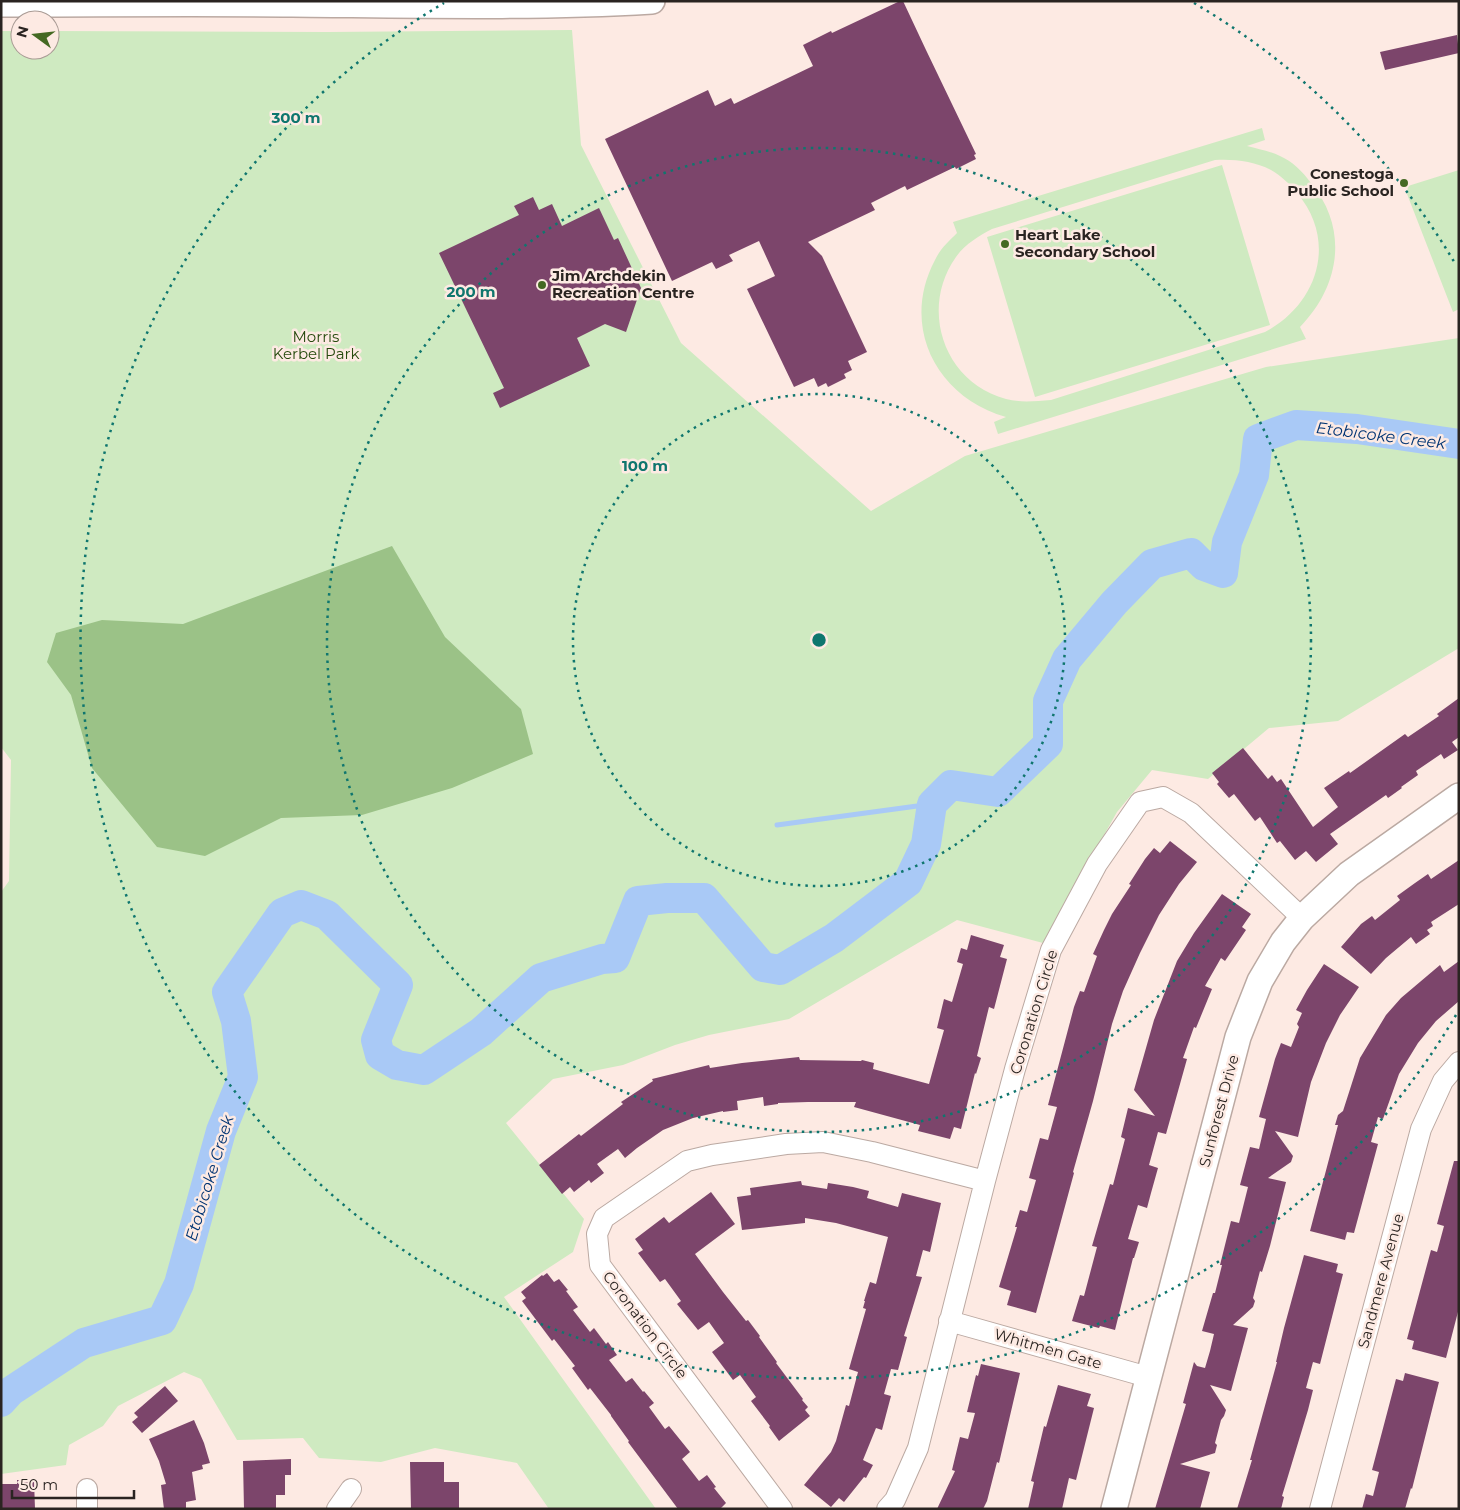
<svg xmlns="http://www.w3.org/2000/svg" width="1460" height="1510" viewBox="0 0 1460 1510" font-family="Montserrat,sans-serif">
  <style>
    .green { fill: #cfeac1; fill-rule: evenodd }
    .forest { fill: #9bc287 }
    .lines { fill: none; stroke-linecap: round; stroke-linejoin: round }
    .stream { stroke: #a9c9f6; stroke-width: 5 }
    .river { stroke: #a9c9f6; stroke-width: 30 }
    .building { fill: #7c456b }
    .minor-casing { stroke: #bba9a2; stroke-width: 22 }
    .tertiary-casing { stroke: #bba9a2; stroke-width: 28 }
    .minor { stroke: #fff; stroke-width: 20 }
    .tertiary { stroke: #fff; stroke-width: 25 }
    .ring { fill: none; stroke: #0f766e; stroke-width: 2.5; stroke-dasharray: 2.5 5 }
    .poi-dot { fill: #446923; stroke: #fdeae3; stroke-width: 2 }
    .labels { text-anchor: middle; stroke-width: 5; stroke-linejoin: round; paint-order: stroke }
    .poi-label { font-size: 15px; font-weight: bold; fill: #2a2421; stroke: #fdeae3; text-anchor: start }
    .park-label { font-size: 15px; fill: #264a0d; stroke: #fdeae3 }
    .street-label { font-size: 15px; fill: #2a2421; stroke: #fdeae3 }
    .water-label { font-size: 16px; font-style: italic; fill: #003473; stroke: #fdeae3 }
    .centre { fill: #0f766e; stroke: #fdeae3; stroke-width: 2.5 }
    .ring-label { font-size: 15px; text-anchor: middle; font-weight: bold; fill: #0f766e; stroke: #fdeae3; stroke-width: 5; stroke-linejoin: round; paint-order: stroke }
  </style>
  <rect width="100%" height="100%" fill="#fdeae3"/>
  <path class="green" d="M572,30L581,145L681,343L871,511L965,456L1266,367L1459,338V648L1338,721L1269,728L1208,779L1152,770L1117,812L1043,943L957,920L789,1019L709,1035L675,1045L623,1065L553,1079L506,1123L584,1219L573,1252L504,1297L656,1509H549L517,1463L435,1448L381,1462L319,1458L303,1438L237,1440L201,1379L184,1372L118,1406L103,1426L69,1445L66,1465L1,1474V892L9,881L11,760L1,747V31H20V50H50V31L328,32Z
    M1262,128L1265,140L1247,146C1258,149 1270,151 1280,156C1292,161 1303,172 1311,183C1349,229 1340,286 1300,327L1306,339L998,434L994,422L1006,417C936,397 900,326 935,260C940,249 949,241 957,233L953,222ZM1215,160C1234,159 1254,161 1271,170C1281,176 1290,184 1297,193C1338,241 1318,304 1265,332L1051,400C1036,401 1021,403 1006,399C944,383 919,309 956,257C965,244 979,236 992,229Z
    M1222,165L1270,325L1035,397L987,237Z
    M1459,170V309L1453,312L1407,194L1408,186Z"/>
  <path class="forest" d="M392,546L445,637L521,709L533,754L452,788L362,815L281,818L205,856L157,847L92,768L71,695L47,662L56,633L102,620L183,624Z"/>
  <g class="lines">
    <path class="stream" d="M777,825L932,804"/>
    <path class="river" d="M1,1402L11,1391L84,1343L162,1320L179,1284L221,1131L243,1077L236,1021L227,992L282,913L301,905L327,915L398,985L376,1040L380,1055L397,1065L424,1070L481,1032L541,978L602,959L615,958L638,901L667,898H704L763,967L780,970L834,938L908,882L926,844L932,804L951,785L998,792L1048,744V701L1067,659L1114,603L1152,564L1191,553L1204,566L1223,573L1227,542L1254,475L1258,439L1296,425L1357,429L1459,444"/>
  </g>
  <path class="building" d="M900,1H903L926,50L976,154L974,155L976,159L956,169L955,167L907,190L905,186L871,203L875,210L808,242L822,256L867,352L848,361L852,370L844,374L846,378L828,387L826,383L818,387L814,378L794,387L747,289L775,276L759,241L729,255L733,261L716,269L712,262L672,281L605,139L708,90L715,106L731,98L734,104L813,66L803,45L831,31L832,33Z
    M1457,35L1459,53L1385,70L1380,52Z
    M533,197L539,210L552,204L562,226L599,208L614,240L618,238L641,288L626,332L605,324L577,338L590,366L500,408L493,393L504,388L439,253L519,215L514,206Z
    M1459,698V737L1452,742L1458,750L1444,759L1441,754L1416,771L1418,775L1401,787L1402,788L1388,798L1386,795L1330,834L1338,844L1316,862L1306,851L1295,860L1280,841L1277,843L1260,817L1255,821L1234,794L1229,798L1217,784L1219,782L1212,773L1243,748L1268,779L1272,775L1277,782L1281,779L1313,827L1338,807L1324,788L1349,771L1350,773L1405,734L1408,737L1439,716L1437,714Z
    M1170,841L1197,862L1179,884L1159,915L1140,953L1123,991L1112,1024L1093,1101L1073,1172L1074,1173L1036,1313L1007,1305L1011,1291L999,1287L1017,1227H1015L1020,1210L1027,1212L1036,1180L1029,1178L1040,1138L1048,1140L1057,1107L1048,1105L1074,1007L1080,991L1084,992L1097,956L1093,954L1104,930L1112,914L1131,885L1129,884L1145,859L1154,848L1160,853Z
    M1459,860V904L1431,922L1433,926L1427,930L1430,934L1416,944L1411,937L1386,958L1371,974L1341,947L1361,924L1372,916L1375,920L1400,900L1397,896L1415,883L1428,874L1431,879Z
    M1222,894L1251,914L1242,927L1246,930L1225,961L1221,958L1205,986L1212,989L1196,1028L1194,1027L1183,1058L1187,1059L1166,1134L1158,1132L1149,1165L1158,1168L1151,1193L1147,1208L1138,1205L1128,1239L1139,1242L1134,1258H1133L1115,1330L1100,1326L1099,1328L1072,1321L1080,1295L1084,1296L1097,1247L1092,1246L1110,1184L1113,1185L1125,1139L1121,1137L1128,1108L1155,1116L1134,1090L1154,1020L1177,961L1194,933Z
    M971,935L1004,945L1000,957L1007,959L994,1009L989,1007L977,1056L981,1058L976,1074L975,1073L961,1129L954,1127L950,1139L918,1131L920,1125L854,1107L856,1102H808L778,1103V1104L764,1106L763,1097L737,1101L738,1110L723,1112V1111L693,1118L663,1130L637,1148L625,1158L618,1149L597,1164L604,1173L591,1183L589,1180L574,1192L570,1187L562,1194L539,1165L579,1134L581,1136L623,1104L621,1102L653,1081L652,1079L709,1065L710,1068L742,1063L799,1057L800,1060L861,1061L862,1060L874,1063L873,1069L929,1084L944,1030L937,1028L944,999L952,1002L963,964L957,962L961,948L967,950Z
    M1459,961V1001L1436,1021L1418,1043L1399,1074L1383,1119L1378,1117L1371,1142L1378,1144L1354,1233L1347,1232L1345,1240L1310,1231L1338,1125H1335L1338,1115L1343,1111L1360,1058L1386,1015L1401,998L1440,965L1444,972Z
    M1324,964L1359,987L1340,1015L1326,1043L1311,1082L1298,1137L1275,1131L1293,1156L1291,1162L1268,1178L1286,1182L1270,1246L1262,1272L1260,1271L1253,1298L1255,1301L1253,1307L1233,1325L1248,1328L1231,1391L1210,1385L1226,1410L1224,1416L1221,1420L1215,1443L1217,1445L1215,1453L1180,1464L1210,1472L1200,1509H1155L1186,1404L1183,1403L1194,1362L1197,1366L1205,1368L1210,1351L1214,1334L1202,1331L1213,1293H1215L1222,1265H1220L1231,1221L1239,1223L1248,1187L1240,1185L1250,1147L1259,1149L1266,1119L1259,1117L1275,1059L1281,1043L1291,1047L1299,1027L1297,1024L1302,1013L1296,1010L1307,990Z
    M1454,1161H1459V1308L1446,1358L1412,1349L1414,1341L1407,1339L1431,1250L1437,1252L1444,1226L1437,1224Z
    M801,1181L802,1185L827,1189L828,1183L853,1187L869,1191L867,1198L898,1207L902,1193L941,1203L930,1252L923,1250L916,1276L922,1277L904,1336L907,1337L898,1370L891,1369L884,1394L891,1396L882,1430L876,1428L863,1460L873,1465L866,1478L864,1477L844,1502L839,1498L831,1507L804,1485L831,1452L836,1441L846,1405L849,1406L858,1372L849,1369L866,1309L863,1308L865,1301H864L870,1282L876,1284L888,1237L836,1223L805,1218V1223L742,1230L737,1197L751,1195L750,1188Z
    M711,1192L735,1224L695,1254L723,1292L746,1321L748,1320L760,1336L759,1337L777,1362L776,1363L803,1399L802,1400L808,1407L805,1410L810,1416L779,1441L769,1427L770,1426L751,1401L756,1397L740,1375L733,1380L712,1352L724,1343L709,1322L698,1330L677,1304L681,1301L665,1279L660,1282L638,1253L643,1250L635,1239L664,1217L669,1223Z
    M1304,1255L1338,1264L1336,1272L1343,1274L1320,1364L1313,1362L1306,1388L1313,1390L1308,1410L1282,1496L1284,1497L1281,1509H1237L1252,1460H1250L1277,1362H1276L1284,1328Z
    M547,1273L554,1282L559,1279L568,1290L566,1291L578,1307L573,1310L590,1332L594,1328L606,1344L608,1342L617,1355L609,1360L626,1382L632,1378L643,1392L644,1391L654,1403L649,1407L665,1429L669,1426L690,1452L682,1459L699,1481L707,1475L716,1487L714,1488L726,1503L720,1509H678L628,1442L629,1441L611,1416V1415L590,1388L588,1390L572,1368L575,1366L554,1339L552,1341L522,1301L526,1298L521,1292L542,1275L543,1276Z
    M981,1364L1020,1373L999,1463L997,1462L987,1501L983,1509H937L955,1471L952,1470L960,1437L968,1439L975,1413L967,1412L976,1375L978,1376Z
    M1405,1373L1439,1382L1412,1489L1411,1488L1405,1509H1362L1366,1494L1373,1496L1379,1472L1372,1470L1396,1379L1403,1381Z
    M1058,1385L1091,1394L1087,1406L1094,1408L1076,1480L1069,1478L1062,1509H1028L1034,1482L1031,1481L1044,1426L1046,1427Z
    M165,1386L178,1401L142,1433L132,1422L138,1417L134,1413Z
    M194,1420L204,1443L210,1463L202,1465L203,1469L192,1472L196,1500L186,1502V1509H164L161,1485L166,1484L159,1461L149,1439Z
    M291,1459V1475H285V1495H276V1509H244L243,1461Z
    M410,1462H444V1482H459V1509H411Z
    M17,1480H34L35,1509H1V1484H17Z"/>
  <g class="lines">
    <g class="minor-casing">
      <path id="minor" d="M949,1321L1148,1377
        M87,1509V1489
        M337,1509L351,1489
        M782,1509L600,1265L597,1234L604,1218L687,1161L712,1155L786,1144L823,1142L872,1152L985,1181
        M887,1509L895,1500L918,1448L985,1181L1015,1069L1051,950L1097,864L1140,802L1163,797L1191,813L1302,918
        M1320,1509L1421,1129L1443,1081L1459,1062"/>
    </g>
    <g class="tertiary-casing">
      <path id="tertiary" d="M1,4C98,4 195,3 292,4C412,5 532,8 652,1
        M1114,1509L1238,1037L1260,981L1283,942L1302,918L1349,874L1459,796"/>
    </g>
    <use href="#minor" class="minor"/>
    <use href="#tertiary" class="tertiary"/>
  </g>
  <g class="ring">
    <circle cx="819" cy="640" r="246"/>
    <circle cx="819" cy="640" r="492"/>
    <path d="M1456 1015A739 739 0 1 1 444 3M1194 3A739 739 0 0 1 1456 265"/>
  </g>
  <g class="poi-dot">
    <circle cx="1404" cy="183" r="5"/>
    <circle cx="1005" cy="244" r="5"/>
    <circle cx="542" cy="285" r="5"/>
  </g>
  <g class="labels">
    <g class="poi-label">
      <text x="1394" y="179" text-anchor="end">Conestoga<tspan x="1394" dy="17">Public School</tspan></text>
      <text x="1015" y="240">Heart Lake<tspan x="1015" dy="17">Secondary School</tspan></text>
      <text x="552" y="281">Jim Archdekin<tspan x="552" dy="17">Recreation Centre</tspan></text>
    </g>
    <g class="park-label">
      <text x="316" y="342">Morris<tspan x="316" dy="17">Kerbel Park</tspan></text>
    </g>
    <g class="street-label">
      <text transform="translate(1034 1012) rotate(-73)" y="5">Coronation Circle</text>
      <text transform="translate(1219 1111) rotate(-75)" y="5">Sunforest Drive</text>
      <text transform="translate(1381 1281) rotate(-75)" y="5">Sandmere Avenue</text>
      <text transform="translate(645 1325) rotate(53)" y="5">Coronation Circle</text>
      <text transform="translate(1048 1349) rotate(16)" y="5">Whitmen Gate</text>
    </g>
    <g class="water-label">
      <text transform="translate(1381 435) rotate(7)" y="6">Etobicoke Creek</text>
      <text transform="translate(209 1178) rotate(-73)" y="6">Etobicoke Creek</text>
    </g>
  </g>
  <circle cx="819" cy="640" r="8" class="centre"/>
  <g class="ring-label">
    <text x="296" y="123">300 m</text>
    <text x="471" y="297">200 m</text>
    <text x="645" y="471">100 m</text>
  </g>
  <rect width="1460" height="1510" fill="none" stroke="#2a2421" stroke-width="5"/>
  <g transform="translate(35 35) rotate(285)"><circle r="24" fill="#fdeae3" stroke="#a99b95"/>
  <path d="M0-4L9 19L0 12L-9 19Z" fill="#446923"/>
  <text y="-8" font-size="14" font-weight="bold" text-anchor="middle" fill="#2a2421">N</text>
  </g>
  <path d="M12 1490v8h122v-8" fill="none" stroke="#2a2421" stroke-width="2.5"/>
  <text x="20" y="1490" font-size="15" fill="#2a2421" stroke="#fdeae3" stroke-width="4" paint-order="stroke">50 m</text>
</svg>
